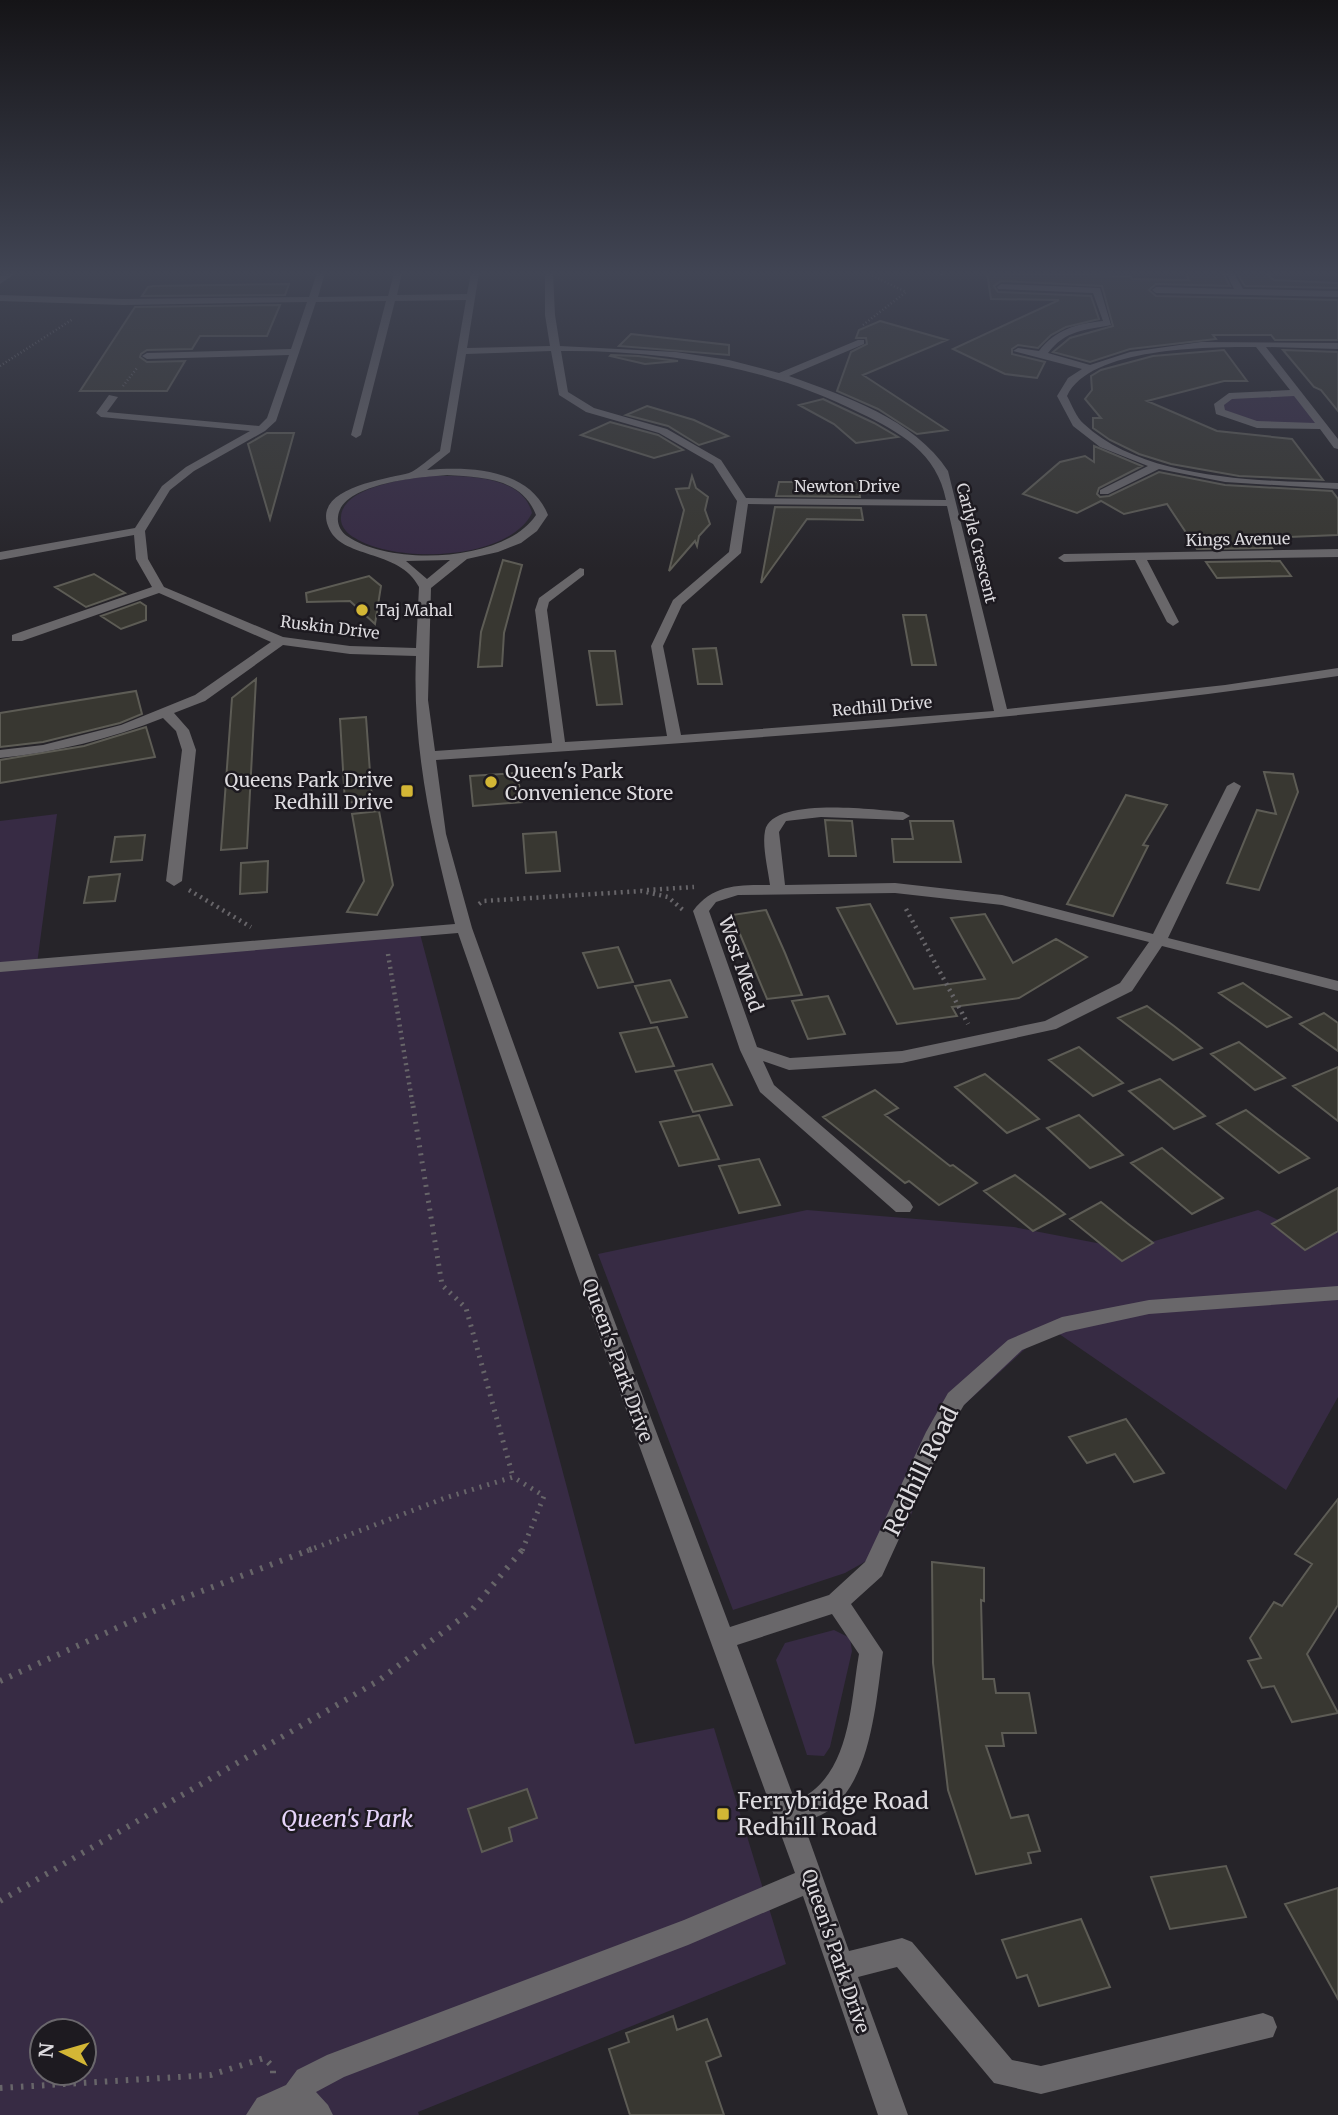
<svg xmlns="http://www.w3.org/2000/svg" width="1338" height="2115" viewBox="0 0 1338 2115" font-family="Merriweather,serif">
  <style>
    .green { fill: #372b44; fill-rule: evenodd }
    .building { fill: #383731; stroke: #5d5c55; stroke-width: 2 }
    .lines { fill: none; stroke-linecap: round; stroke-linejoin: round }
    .path-far3 { stroke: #676569; stroke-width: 2.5; stroke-dasharray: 1 2.5; stroke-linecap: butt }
    .path-far2 { stroke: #676569; stroke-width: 4.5; stroke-dasharray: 2 4.5; stroke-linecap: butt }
    .path-far1 { stroke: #676569; stroke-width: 5; stroke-dasharray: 2 6; stroke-linecap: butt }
    .path { stroke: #676569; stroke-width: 6; stroke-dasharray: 2.5 8; stroke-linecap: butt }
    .minor { fill: #69676a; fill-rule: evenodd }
    .poi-dot { fill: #d3b635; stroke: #1d1a20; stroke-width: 2.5 }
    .labels { text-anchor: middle; stroke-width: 5; stroke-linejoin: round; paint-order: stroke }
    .far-street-label { font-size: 16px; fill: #dddbdf; stroke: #1d1a20 }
    .far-poi-label { font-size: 16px; fill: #dddbdf; stroke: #1d1a20; text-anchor: start }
    .poi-label { font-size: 19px; fill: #dddbdf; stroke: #1d1a20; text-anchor: start }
    .street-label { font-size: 19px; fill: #dddbdf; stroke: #1d1a20 }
    .near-street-label { font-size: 23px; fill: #dddbdf; stroke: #1d1a20 }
    .near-poi-label { font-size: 23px; fill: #dddbdf; stroke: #1d1a20; text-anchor: start }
    .near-park-label { font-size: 23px; font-style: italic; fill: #e6d4fa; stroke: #1d1a20 }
  </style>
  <rect width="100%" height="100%" fill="#262429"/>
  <path class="green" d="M1297,393L1323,426L1234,420L1219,404L1229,396Z
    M428,476C461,476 522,473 532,513C508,561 396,564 355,538C347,534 340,526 341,517C342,487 406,479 428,476Z
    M57,814L37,964L419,930L635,1744L714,1728L786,1964L418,2112L419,2115H0V821ZM42,2031H84V2073H42Z
    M807,1210L1014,1227L1128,1249L1258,1210L1317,1239L1338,1231V1397L1286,1490L1049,1327L952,1416L906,1527L895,1545L845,1573L733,1610L598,1254Z
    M834,1630L850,1638L852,1651L830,1747L824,1756L807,1755L776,1660L785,1643Z"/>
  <path class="building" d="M987,273L1131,276L1132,279L1189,280L1186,273H1223L1230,286L1156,284L1149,290L1156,296L1338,300V340H1275L1271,335H1213L1216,339L1130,349L1090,362L1053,352L1070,338L1113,326L1102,286L1001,281L994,286L998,292L1091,296L1099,319L1066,327L1051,335L1038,348L1018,345L1012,349V354L1045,362L1037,378L1005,374L953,349L1059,300L991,299Z
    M1237,273H1266L1274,280L1338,283V288L1245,286Z
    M289,284L285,295L142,296L148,287L153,286Z
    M280,305L267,336H200L192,349L147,350L141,354L140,357L147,362L185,361L167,391H80L135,307Z
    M880,321L947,340L863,375L947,430L917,434L878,409L837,391L851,352L867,344L866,338H856L859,330Z
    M631,334L729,345V355L619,346Z
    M1224,350L1247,381H1224L1147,401L1217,431L1292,439L1323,480L1239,476L1171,464L1139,454L1110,440L1093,428V418H1101L1085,399L1092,390L1091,376L1101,370L1153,356Z
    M1283,350L1338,352V411L1321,390L1314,387Z
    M611,355L638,356L678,361L645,364L610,356Z
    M823,399L874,423L898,437L856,443L834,424L799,405Z
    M647,406L694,420L728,436L699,445L668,426L626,415Z
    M610,422L658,435L683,450L654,458L581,435Z
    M267,433H294L270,519L248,444Z
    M1094,446L1142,466L1099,488L1097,494L1100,497L1109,496L1159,472L1225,485L1332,491L1338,499V535L1265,538L1272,548L1197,549L1167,504L1124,514L1101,501L1077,513L1023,494L1060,462L1085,456L1094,462Z
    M692,476L696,488L708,497L705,510L710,524L699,536L697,546L695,541L669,571L684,510L676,489L689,488Z
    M779,482H858L860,497L776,496Z
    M775,507L861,508L863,520L807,519L761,583Z
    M503,560L522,565L504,633L502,666L478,667L481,632Z
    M1280,561L1291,576L1217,578L1206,562Z
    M94,574L125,593L86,607L55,587Z
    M369,576L381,586L375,624L350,601L307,602L306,593Z
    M140,602L146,606V620L121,629L101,616Z
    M903,615H926L936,665H912Z
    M716,648L722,684H698L693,649Z
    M589,651H615L622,704L597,705Z
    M256,679L247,848L221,850L232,698Z
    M136,691L142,714L120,723L43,742L0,747V713Z
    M366,717L372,800L345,803L340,719Z
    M146,727L155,757L0,783V760L84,746Z
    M1264,772L1293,774L1298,792L1259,890L1227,883L1257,810L1276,814Z
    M517,773L522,802L473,806L470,776Z
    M1126,795L1167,805L1143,845L1148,846L1113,916L1067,904Z
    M379,811L393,885L377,915L347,912L364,881L352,814Z
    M825,820L852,821L856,856H829Z
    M910,821H953L961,862H894L892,839H913Z
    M556,832L560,871L526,873L523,834Z
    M145,835L142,860L111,862L115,837Z
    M268,861L267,892L240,894L241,863Z
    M120,874L115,901L84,903L89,877Z
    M870,904L914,989L985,979L951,918L985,914L1013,963L1056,939L1087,957L1019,998L952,1007L957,1016L897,1024L837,908Z
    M766,910L785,953L802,995L767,999L732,915Z
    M618,947L633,982L598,988L583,953Z
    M670,980L687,1017L651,1023L635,986Z
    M1243,983L1291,1017L1267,1027L1219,993Z
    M828,996L845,1034L808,1039L792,1001Z
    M1147,1006L1174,1026L1202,1048L1173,1060L1118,1018Z
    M1324,1013L1338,1023V1051L1300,1024Z
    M657,1027L674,1066L636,1072L620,1033Z
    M1239,1042L1285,1078L1255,1090L1211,1054Z
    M1079,1047L1123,1083L1093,1096L1049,1060Z
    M712,1064L732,1105L693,1112L675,1071Z
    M1338,1067V1121L1293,1086Z
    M985,1074L1012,1096L1039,1119L1007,1133L955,1087Z
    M1160,1079L1182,1097L1205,1116L1174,1129L1129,1091Z
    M875,1090L898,1108L885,1115L950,1166L953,1165L977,1183L939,1205L909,1181L905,1183L823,1117Z
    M1246,1110L1277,1134L1309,1158L1279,1173L1217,1124Z
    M699,1115L719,1159L679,1166L660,1122Z
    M1079,1115L1123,1155L1090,1168L1047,1128Z
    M1162,1148L1192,1173L1223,1198L1192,1214L1131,1163Z
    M759,1159L780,1205L739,1213L719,1166Z
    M1015,1175L1040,1194L1065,1214L1033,1231L984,1191Z
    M1338,1188V1231L1305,1250L1272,1224Z
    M1101,1202L1127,1223L1153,1243L1122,1261L1070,1219Z
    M1126,1419L1164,1473L1134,1482L1115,1454L1087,1463L1069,1437Z
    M1338,1499V1605L1307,1654L1338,1713L1292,1722L1274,1686L1262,1688L1248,1661L1261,1658L1250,1638L1274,1602L1282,1606L1312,1564L1295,1554Z
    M932,1562L984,1568V1601L981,1600L983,1679H994L996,1693H1029L1036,1733H1002L1004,1746H986L1011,1818L1028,1815L1040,1851L1028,1853L1031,1863L976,1874L948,1790L933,1663Z
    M527,1789L537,1818L509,1828L512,1841L482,1852L468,1809Z
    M1226,1866L1246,1917L1170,1929L1151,1877Z
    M1338,1888V1999L1285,1904Z
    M1081,1919L1110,1987L1039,2006L1027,1975L1017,1978L1002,1940Z
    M673,2016L677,2030L707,2019L721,2056L706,2062L724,2115H630L609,2049L629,2042L626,2033Z"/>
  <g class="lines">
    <path class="path-far3" d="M863,325L906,292L871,275L886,273
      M0,366L73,319
      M123,386L137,368"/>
    <path class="path-far2" d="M189,890L251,927
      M647,890L694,887
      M479,904L483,901L642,891L668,897L683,910
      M906,909L968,1024
      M388,954L413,1107"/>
    <path class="path-far1" d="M413,1106L442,1285L466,1308L513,1477
      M307,1551L445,1498L513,1477L544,1496L522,1551"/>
    <path class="path" d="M0,1681L176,1601L312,1549
      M0,1901L378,1681L471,1611L523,1549
      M0,2088L211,2075L264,2058L273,2067V2075"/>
    <path class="minor" d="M6,273H16L0,284V277Z
      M317,273H325L318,297L388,296L394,273H402L397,295L467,294L471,273H479L467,348L550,346L545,315V273H553L555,315L560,346L676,352L729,360L779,373L858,340H864V344L789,376C845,396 914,419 948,471L1007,709L1225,685L1338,668V676C1039,721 738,739 436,760L446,834L472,928L597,1275L730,1627L829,1595L865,1562L926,1432L948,1393L1008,1340L1062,1317L1149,1300L1338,1286V1300L1149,1314L1066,1332L1022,1350L964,1405L947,1434L882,1576L851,1604L883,1652C876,1700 872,1775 832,1808C824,1815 813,1818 803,1822L849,1951L902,1938L912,1942L1012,2060L1041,2066L1263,2013L1273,2017L1277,2027L1273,2037L1041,2094L994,2083L897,1967L858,1977L908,2115H878L803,1896L688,1945L344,2077L316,2092L328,2105L333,2115H246L257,2098L286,2085L297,2070L327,2055L684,1920L795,1873L577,1275L458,933L0,972V962L455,924C432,836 412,747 416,656L350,654L283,645L205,701L174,713L189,730L196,750L182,881L174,886L166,881L182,750L176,731L163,718C111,739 56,752 0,758V750L43,745L121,725L195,695L271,642L159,593L22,641H12V635L152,587L136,559L134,535L0,560V552L135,528L162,486L186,467L250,431L101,417L96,413L109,395L118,397L107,412L259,426L267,418L289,355L147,359L142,356L147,353L291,349L307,302L123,305L0,301V295L123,299L309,297ZM466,300L440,451C431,457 419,469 409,473C388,479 313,487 328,526C340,560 399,548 419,587L416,648L350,646L283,637L164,587L148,559L145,531L170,490L194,471L265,431L276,421L316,302L386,301L351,435L356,438L361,435L395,301ZM551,351L559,395L586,412L659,433L713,464L737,501L729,552L673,600L651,646L667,736L565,742L547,610L549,602L584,575V569L580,568L539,598L535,610L552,743L435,751L428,700L431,588L467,559L498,552L521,543L537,531L548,515C530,469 471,466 427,470L450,452L466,354ZM561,351C664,350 767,366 860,413C900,432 937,453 946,500L746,498L721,460L667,429L594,408L568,392ZM447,475C482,477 522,478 536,515C505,562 391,567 347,536C341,532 337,524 338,517C341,483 421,477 447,475ZM748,504L947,506L994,711L681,735L663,646L682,605L741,553ZM450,560L427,579L406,561ZM832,1614L859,1654C850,1705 851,1778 795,1801L737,1645Z
      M938,273H947L942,276Z
      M1226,273H1234L1243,289L1338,291V297L1156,293L1152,290L1156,287L1234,289Z
      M1001,284L1100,288L1111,325C1086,330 1065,330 1048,353L1090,365L1130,352L1201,342L1338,343V349L1266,347L1338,439V449L1334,448L1320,429L1257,428L1216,414L1214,404L1229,393L1290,390L1256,347C1208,347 1090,347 1067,396C1072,405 1076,417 1084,424C1144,480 1259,481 1338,483V489L1225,482L1159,469L1108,494H1100V490L1148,466L1100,447L1073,426L1057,396L1068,378L1082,369L1013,351L1018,348L1039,351C1056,329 1076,324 1103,321L1093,293L998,289L997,287ZM1294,396L1315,423L1257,421L1225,410L1224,405L1232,399Z
      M1338,549V557L1147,560L1179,622L1173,626L1167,622L1135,560L1064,562L1058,558L1064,554Z
      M1234,782L1241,786L1168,938L1338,981V991L1162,946L1132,991L1056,1029L902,1063L789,1070L763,1061L774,1085L910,1202L913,1207L910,1212H896L760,1092L740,1050L693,911C713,884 739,885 770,885C768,869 762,846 765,831C772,796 875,810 903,812L910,816L903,820L821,817L786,821L779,832L785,885L895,883L1002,895L1153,934L1227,786ZM895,893L1002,905L1149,942L1120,983L1045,1021L902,1051L790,1058L757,1047L709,911L716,902L738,895Z"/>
  </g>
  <linearGradient id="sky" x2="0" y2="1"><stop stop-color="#151417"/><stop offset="0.48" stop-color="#414554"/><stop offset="1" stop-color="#414554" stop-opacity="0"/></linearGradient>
  <rect width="1338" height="569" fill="url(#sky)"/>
  <g class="poi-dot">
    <circle cx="362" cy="610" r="7"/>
    <circle cx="491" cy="782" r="7"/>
    <rect x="400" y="784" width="14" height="14" rx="3.5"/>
    <rect x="716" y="1807" width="14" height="14" rx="3.5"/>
  </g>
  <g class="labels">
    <g class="far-street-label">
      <text x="847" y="492">Newton Drive</text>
      <text transform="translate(1238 539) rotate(-1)" y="6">Kings Avenue</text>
      <text transform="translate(977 543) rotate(76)" y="6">Carlyle Crescent</text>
      <text transform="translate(330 627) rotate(7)" y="6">Ruskin Drive</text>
      <text transform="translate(882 706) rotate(-5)" y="6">Redhill Drive</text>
    </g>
    <g class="far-poi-label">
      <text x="376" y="616">Taj Mahal</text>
    </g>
    <g class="poi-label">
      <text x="505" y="778">Queen's Park<tspan x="505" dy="22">Convenience Store</tspan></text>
      <text x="393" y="787" text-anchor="end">Queens Park Drive<tspan x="393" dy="22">Redhill Drive</tspan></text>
    </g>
    <g class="street-label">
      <text transform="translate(741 964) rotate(71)" y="7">West Mead</text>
      <text transform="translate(618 1360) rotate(70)" y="7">Queen's Park Drive</text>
      <text transform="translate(836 1951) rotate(71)" y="7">Queen's Park Drive</text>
    </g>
    <g class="near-street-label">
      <text transform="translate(921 1471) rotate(-64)" y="8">Redhill Road</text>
    </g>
    <g class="near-poi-label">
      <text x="737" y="1809">Ferrybridge Road<tspan x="737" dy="26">Redhill Road</tspan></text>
    </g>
    <g class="near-park-label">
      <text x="347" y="1827">Queen's Park</text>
    </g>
  </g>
  <g transform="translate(63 2052) rotate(275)"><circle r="33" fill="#1d1a20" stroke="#6a676c" stroke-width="2"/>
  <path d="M0-5L12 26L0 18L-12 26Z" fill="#d3b635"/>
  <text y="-10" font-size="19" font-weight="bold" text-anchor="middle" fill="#dddbdf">N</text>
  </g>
</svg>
